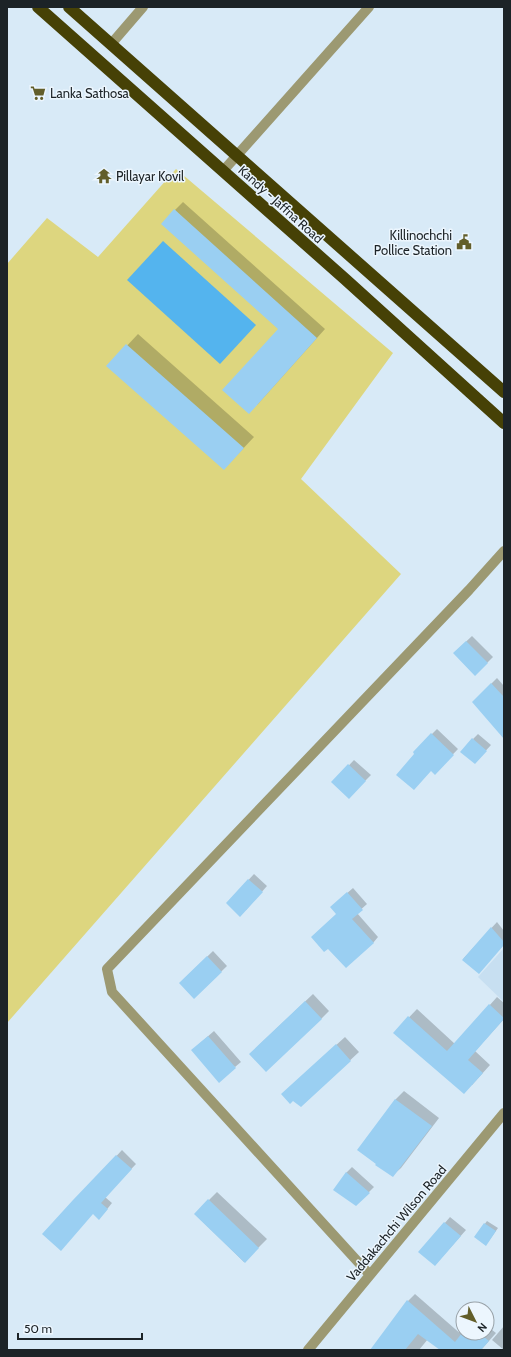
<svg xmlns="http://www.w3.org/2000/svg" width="511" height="1357" viewBox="0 0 511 1357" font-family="Cabin,sans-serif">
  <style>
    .built { fill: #c7dff1 }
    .green { fill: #ddd67f }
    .water { fill: #54b4ee }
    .shadow { fill: #0003 }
    .building { fill: #9acff2 }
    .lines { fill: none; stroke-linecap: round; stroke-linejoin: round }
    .minor { stroke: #9c9972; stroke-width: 10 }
    .highway { stroke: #464106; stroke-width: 12 }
    .labels { text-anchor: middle; stroke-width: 3; stroke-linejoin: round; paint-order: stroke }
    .poi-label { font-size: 13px; fill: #1c2327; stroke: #ecf6fe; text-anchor: start }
    .street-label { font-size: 13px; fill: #1c2327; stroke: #ecf6fe }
  </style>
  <rect width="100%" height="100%" fill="#d8eaf7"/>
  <path class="built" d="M504,948V1002L478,977Z"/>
  <path class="green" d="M176,169L393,353L301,479L401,574L7,1023V264L47,218L98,257Z"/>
  <path class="water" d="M163,241L256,325L220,364L127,280Z"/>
  <path class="shadow" d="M183,202L325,329L257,405L279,329L175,210Z
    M138,334L254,437L224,469L108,366Z
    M472,636L493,657L475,675L454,653Z
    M497,678L504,686V733L473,702Z
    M437,729L458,749L435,773L414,752Z
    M478,734L491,745L480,757L473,739Z
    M354,760L371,775L349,797L333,782Z
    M254,874L267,886L246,910L227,903Z
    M353,888L367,904L357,913L378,937L373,943L337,914V902Z
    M497,922L504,931V944L463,959Z
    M213,951L227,966L194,998L180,983Z
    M313,994L329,1011L321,1019L258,1046Z
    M497,997L504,1003V1019L475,1051L490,1065L472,1085L395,1032L417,1009L455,1044Z
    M214,1031L241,1062L235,1067L198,1045Z
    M345,1037L359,1052L301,1106L291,1086Z
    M404,1091L439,1118L401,1168L392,1176L359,1150L396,1099Z
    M122,1150L136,1164L105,1197L112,1203L104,1213H93L44,1234Z
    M352,1167L374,1187L356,1205L346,1173Z
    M217,1192L267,1239L244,1262L195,1214Z
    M450,1217L466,1230L435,1265L420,1252Z
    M487,1221L498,1228L488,1242L475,1237Z
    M415,1294L462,1335L463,1333H487V1326L496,1333L481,1350H442L428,1339L419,1350H373L408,1301Z
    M504,1326V1350L492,1340Z"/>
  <path class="building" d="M174,209L317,338L249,414L222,390L278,329L161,224Z
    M126,344L244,448L224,470L106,366Z
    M466,641L488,663L475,676L453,653Z
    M491,683L504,697V739L472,702Z
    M431,733L454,755L435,775L431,771L414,790L396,775L414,754L413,752Z
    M472,738L487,751L475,764L460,752Z
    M348,764L366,781L349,799L331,782Z
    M248,879L263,892L240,917L226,903Z
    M347,892L363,910L352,919L374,943L346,968L328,949L324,952L311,937L336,914L330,907Z
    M491,927L504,942V945L479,974L462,960Z
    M207,956L222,972L194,999L179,983Z
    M305,1001L322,1019L266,1072L249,1054Z
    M489,1004L504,1018V1019L468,1060L483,1073L464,1094L393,1033L408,1016L447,1051Z
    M208,1036L236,1068L219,1083L191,1050Z
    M336,1044L351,1061L301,1107L293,1101L290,1104L281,1094Z
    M395,1099L432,1126L393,1177L375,1165L376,1164L357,1150Z
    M116,1155L132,1169L101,1203L108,1209L99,1220L93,1214L61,1251L42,1234L73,1200Z
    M346,1172L370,1193L356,1206L333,1190Z
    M208,1199L259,1248L245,1263L194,1214Z
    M444,1222L461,1236L435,1266L418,1252Z
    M484,1223L496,1231L486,1246L474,1237Z
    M407,1300L455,1342L462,1333H479L489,1341L481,1350H440L418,1334L405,1350H370Z"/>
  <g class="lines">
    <path class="minor" d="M112,43L143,7
      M223,171L369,7
      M370,1275L112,992L107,969L469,590L504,551
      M308,1350L504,1113"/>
    <path class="highway" d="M38,7L345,279L504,423
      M69,7L504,392"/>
  </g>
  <defs>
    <g id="supermarket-bare" transform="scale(1.2)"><path d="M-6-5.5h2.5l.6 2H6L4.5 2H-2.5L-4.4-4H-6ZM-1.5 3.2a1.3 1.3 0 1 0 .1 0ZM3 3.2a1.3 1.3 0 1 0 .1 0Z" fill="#625e2a" stroke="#ecf6fe" stroke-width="2.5" paint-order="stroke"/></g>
    <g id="temple-bare" transform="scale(1.2)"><path d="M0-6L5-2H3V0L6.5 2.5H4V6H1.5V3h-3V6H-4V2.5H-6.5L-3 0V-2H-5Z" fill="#625e2a" stroke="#ecf6fe" stroke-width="2.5" paint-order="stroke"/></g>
    <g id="civic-bare" transform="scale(1.2)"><path d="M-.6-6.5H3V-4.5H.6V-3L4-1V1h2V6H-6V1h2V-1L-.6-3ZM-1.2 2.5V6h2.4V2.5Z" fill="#625e2a" stroke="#ecf6fe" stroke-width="2.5" paint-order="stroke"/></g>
  </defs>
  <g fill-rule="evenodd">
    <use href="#supermarket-bare" x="38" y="93"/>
    <use href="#temple-bare" x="104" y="176"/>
    <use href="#civic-bare" x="464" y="242"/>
  </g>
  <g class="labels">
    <g class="poi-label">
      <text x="50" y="98">Lanka Sathosa</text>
      <text x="116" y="181">Pillayar Kovil</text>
      <text x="452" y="240" text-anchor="end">Killinochchi<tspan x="452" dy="15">Pollice Station</tspan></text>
    </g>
    <g class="street-label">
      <text transform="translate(281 204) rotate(42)" y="5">Kandy - Jaffna Road</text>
      <text transform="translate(396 1223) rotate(-50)" y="5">Vaddakachchi Wilson Road</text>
    </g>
  </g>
  <rect width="511" height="1357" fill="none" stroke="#1c2327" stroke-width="16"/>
  <g transform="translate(475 1321) rotate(132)"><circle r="19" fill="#ecf6fe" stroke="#99a2a8"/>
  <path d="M0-3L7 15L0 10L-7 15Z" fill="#625e2a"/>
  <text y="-6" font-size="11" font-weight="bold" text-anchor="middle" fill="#1c2327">N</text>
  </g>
  <path d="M18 1333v6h124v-6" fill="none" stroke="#1c2327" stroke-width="2"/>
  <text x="24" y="1333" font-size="12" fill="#1c2327" stroke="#ecf6fe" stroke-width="3" paint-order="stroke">50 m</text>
</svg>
